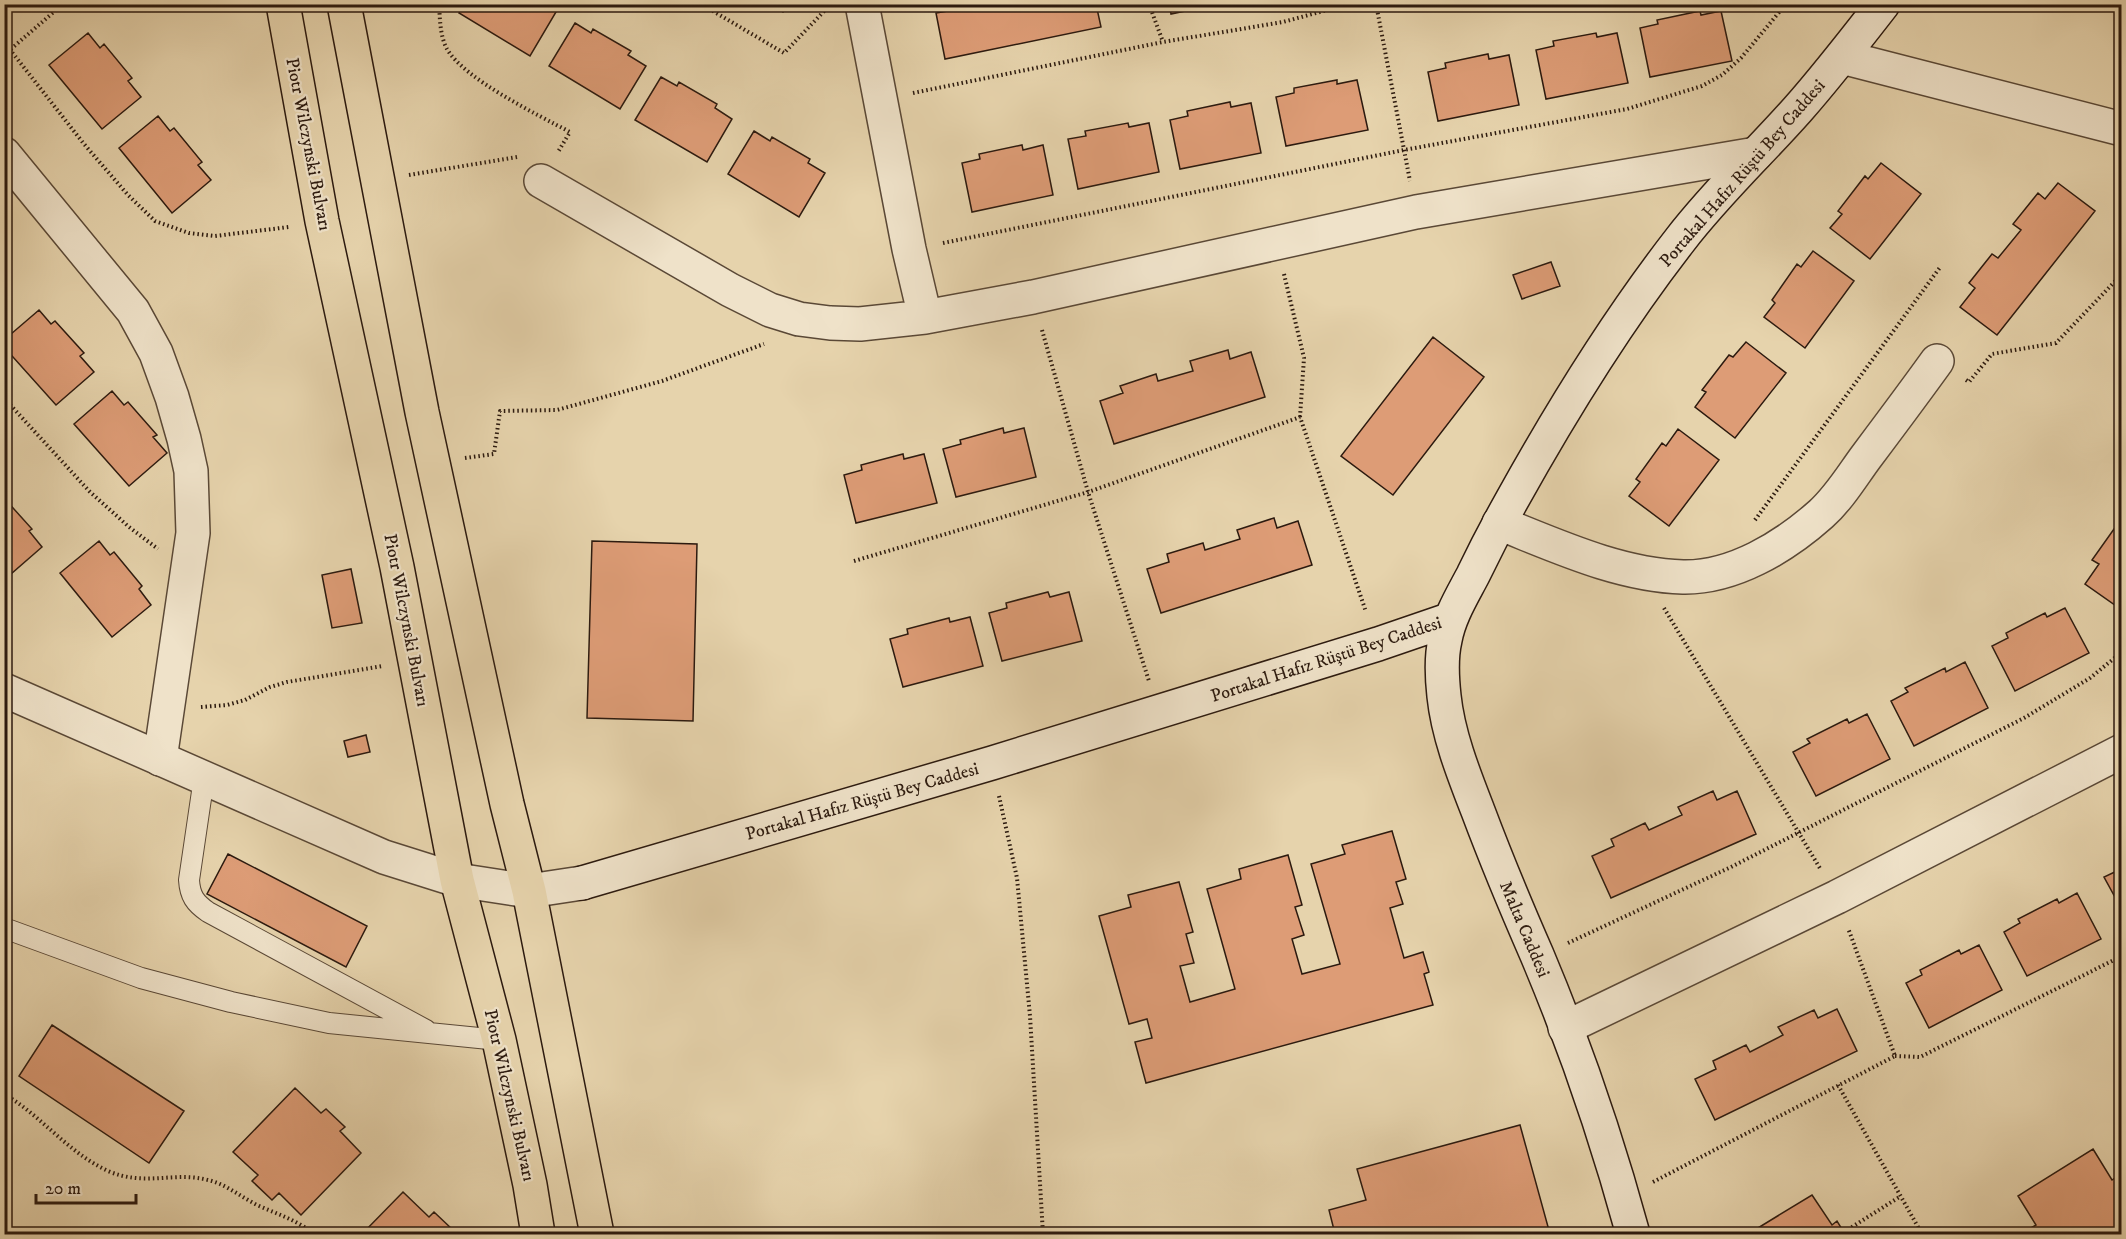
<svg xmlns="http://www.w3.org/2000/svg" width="2126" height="1239" viewBox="0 0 2126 1239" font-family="'IM FELL DW Pica',serif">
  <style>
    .building { fill: #dd9c76; stroke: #2c1a0f; stroke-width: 1.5 }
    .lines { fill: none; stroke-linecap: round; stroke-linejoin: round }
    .service-casing { stroke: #5a4836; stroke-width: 22 }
    .minor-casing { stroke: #5a4836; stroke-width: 36 }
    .tertiary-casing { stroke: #5a4836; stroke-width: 36 }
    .secondary-casing { stroke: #2c1a0f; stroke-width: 36 }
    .primary-casing { stroke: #2c1a0f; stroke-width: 36 }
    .path { stroke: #2c1a0f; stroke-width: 4; stroke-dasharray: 1.5 3; stroke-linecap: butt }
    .service { stroke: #efe2c9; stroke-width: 20 }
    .minor { stroke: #efe2c9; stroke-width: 33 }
    .tertiary { stroke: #efe2c9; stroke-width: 33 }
    .secondary { stroke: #efe2c9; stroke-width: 33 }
    .primary { stroke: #e6d3ac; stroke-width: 33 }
    .labels { text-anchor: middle; stroke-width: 4.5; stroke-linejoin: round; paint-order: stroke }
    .street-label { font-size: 18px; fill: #2c1a0f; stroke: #efe2c9 }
  </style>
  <rect width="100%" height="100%" fill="#e6d3ac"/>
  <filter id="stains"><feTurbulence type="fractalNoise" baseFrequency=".00333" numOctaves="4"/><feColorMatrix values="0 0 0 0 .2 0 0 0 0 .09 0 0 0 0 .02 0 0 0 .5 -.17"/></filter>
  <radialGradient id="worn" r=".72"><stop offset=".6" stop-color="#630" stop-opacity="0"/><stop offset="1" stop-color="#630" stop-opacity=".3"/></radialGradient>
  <path class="building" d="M464,4H544L556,12L530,56L459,13Z
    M770,4H788L783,12Z
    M959,4H1096L1101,27L945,59L936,13L959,9Z
    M1169,4H1218L1171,14Z
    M1700,11L1701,15L1721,11L1732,61L1650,77L1640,28L1658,24L1657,20Z
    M575,23L591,33L593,29L631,51L628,55L646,66L620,109L549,66Z
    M88,33L100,48L104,44L132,78L128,81L141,97L102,129L49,65Z
    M1596,33L1597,37L1617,33L1628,83L1546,99L1536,50L1554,46L1553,41Z
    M1488,54L1489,59L1509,55L1519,105L1438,121L1428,72L1446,68L1445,63Z
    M661,77L677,86L679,82L717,104L715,108L732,119L707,162L635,120Z
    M1337,80V84L1357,80L1368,130L1286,146L1276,97L1294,93V88Z
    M1230,102L1231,107L1251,103L1261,153L1180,169L1170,120L1188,116L1187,111Z
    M158,116L170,131L174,128L202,162L198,165L211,180L172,213L119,148Z
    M1128,123L1129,127L1149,123L1159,172L1078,189L1068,139L1086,136L1085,131Z
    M754,131L770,141L772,137L810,159L808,163L825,173L799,217L728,174Z
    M1022,145L1023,150L1043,145L1053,195L972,212L962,163L980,159L979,154Z
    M1881,163L1921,194L1870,259L1830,228L1842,214L1838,211L1865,176L1868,179Z
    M2058,183L2095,211L1997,335L1960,307L1975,288L1969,283L1992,254L1998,258L2021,230L2013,224L2038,193L2045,199Z
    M1813,251L1854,281L1805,348L1764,317L1775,303L1772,300L1797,264L1801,267Z
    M1551,262L1560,286L1522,299L1513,275Z
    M39,310L51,324L55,321L84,353L80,356L94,372L56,405L4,347V340Z
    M1433,337L1484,377L1393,495L1341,456Z
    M1746,342L1786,373L1735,438L1695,407L1706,392L1702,390L1729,355L1733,357Z
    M1228,350L1230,359L1251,352L1265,397L1114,444L1100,401L1123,393L1120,386L1156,374L1158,381L1193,371L1190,361Z
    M112,391L124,405L128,402L157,435L153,437L167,453L129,486L74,424Z
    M1003,428L1004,433L1024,428L1036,477L956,497L943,449L961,444L960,440Z
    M1678,429L1719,460L1669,526L1629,496L1640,482L1636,479L1662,443L1666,446Z
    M903,454L904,459L924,454L937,503L856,523L844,475L862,470L861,465Z
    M4,498L32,529L29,531L42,547L4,580Z
    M1274,518L1277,528L1298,521L1312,565L1161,613L1147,569L1169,562L1167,554L1203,543L1205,550L1240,539L1237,530Z
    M2114,529L2122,533V610L2085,584L2099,564L2092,560Z
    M99,541L110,555L114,552L142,586L139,589L151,605L112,637L60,573Z
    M592,541L697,544L693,721L587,718Z
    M351,569L362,623L332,628L322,575Z
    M1048,592L1050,597L1069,592L1082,641L1002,661L989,613L1007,608L1006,603Z
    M2065,608L2089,653L2015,691L1992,646L2008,638L2006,633L2045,613L2047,617Z
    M970,617L983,666L903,687L890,639L908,634L907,629L949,618L950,622Z
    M1965,662L1988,708L1914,746L1891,701L1908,692L1905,688L1945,668L1946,672Z
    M1867,714L1890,759L1816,796L1793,752L1810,743L1807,739L1847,719L1849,723Z
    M366,735L370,752L348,757L344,741Z
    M1713,791L1717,800L1737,791L1756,834L1611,898L1592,856L1614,846L1611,839L1645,823L1649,830L1682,815L1678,807Z
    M1392,831L1406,879L1396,882L1403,904L1390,908L1404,958L1423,952L1429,972L1424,974L1433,1005L1146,1083L1135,1042L1152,1038L1147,1019L1129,1024L1099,916L1131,907L1128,895L1179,882L1193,932L1186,934L1194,963L1180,966L1190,1002L1235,989L1207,889L1241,879L1239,869L1288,855L1302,905L1295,907L1304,935L1292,939L1302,974L1340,964L1311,864L1345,854L1342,845Z
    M228,854L367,926L346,967L207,894Z
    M2122,863V910L2104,877L2121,869L2119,864Z
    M2077,893L2101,939L2027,976L2004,932L2020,923L2018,919L2057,899L2059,903Z
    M1979,945L2002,990L1929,1028L1906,983L1922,975L1920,970L1959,950L1961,954Z
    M1837,1009L1857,1051L1715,1120L1695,1079L1716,1069L1713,1061L1746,1045L1750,1052L1783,1035L1778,1027L1814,1010L1818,1018Z
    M52,1025L184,1111L149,1163L19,1076Z
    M295,1088L321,1113L326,1109L345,1127L340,1131L361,1153L301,1215L279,1193L272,1200L252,1181L258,1175L233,1152Z
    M1520,1125L1550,1234H1335L1329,1210L1366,1200L1357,1169Z
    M2093,1149L2112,1180L2118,1176L2122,1182V1234H2032L2029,1229L2036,1225L2018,1196Z
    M403,1192L429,1217L434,1212L453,1230L449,1234H362Z
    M1812,1195L1832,1225L1837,1221L1845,1234H1748Z"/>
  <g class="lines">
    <g class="service-casing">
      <path id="service" d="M204,778L189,880C190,896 195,903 208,912L426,1030
        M4,928L141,978L231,1002L329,1023L499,1040"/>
    </g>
    <g class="minor-casing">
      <path id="minor" d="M862,4L909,249L925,317
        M1842,57L2122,129
        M4,154L133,311L156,353L172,397L184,439L191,471L193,533L160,759
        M541,181L730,290L770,310L799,319L830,323L860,324L925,317L1033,297L1416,212L1756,154
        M1499,523C1557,546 1619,575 1683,577C1733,578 1784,547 1821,514C1839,498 1852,476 1866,457C1890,425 1914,393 1937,361
        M1565,1028L1837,897L2122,751"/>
    </g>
    <g class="tertiary-casing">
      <path id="tertiary" d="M4,690L384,857L457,880L529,891L582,883"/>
    </g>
    <g class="secondary-casing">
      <path id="secondary" d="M582,883L992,763L1378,644L1451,619
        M1633,1234C1607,1139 1575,1045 1537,955C1516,907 1496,859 1478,811C1464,775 1448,735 1444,696C1442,678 1441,657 1445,640C1449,617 1462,596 1473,575C1485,550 1498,525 1512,500C1562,410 1617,321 1680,240C1716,193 1759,153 1798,109C1828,75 1855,40 1883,4"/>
    </g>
    <g class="primary-casing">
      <path id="primary" d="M283,4L322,221L397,567L457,880L499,1040L530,1185L538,1234
        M344,4L422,412L507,804L529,891L597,1234"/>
    </g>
    <path class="path" d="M439,4C440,20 440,36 447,49C464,79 538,115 570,132L558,152
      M701,4L784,53L829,6
      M1149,4L1163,42
      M1376,4L1410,181
      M4,42L84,144L128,195L155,221L189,233L215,236L289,227
      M4,55L63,4
      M913,93L1163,42L1283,22L1349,4
      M409,175L517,157
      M943,243L1404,150L1627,109L1702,86L1722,75L1741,58L1786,4
      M1284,274L1304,358L1300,417
      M1042,330L1088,492L1149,681
      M1966,380L1969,382L1992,354L2056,343L2122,274
      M4,398L90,492L129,527L158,549
      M465,458L494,454L500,411L557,410L662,381L764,344
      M1755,520L1941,266
      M854,561L1088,492L1300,417L1366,612
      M1664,608L1821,870
      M201,707L227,705L245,700L270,687L287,682L383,666
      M999,796L1017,878L1030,1016L1043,1234
      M1568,943L1731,867L2024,718L2090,678L2122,652
      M1895,1056L1920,1057L2122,956
      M1838,1085L1922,1234
      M4,1094C42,1116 67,1152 108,1171C145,1187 174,1171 208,1180C226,1184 241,1197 257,1205C277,1214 297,1220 314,1234
      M1653,1182L1895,1056L1848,928
      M1844,1232L1901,1196"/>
    <use href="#service" class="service"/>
    <use href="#minor" class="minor"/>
    <use href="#tertiary" class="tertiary"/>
    <use href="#secondary" class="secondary"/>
    <use href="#primary" class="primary"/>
  </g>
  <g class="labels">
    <g class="street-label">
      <text transform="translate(309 144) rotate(79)" y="6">Piotr Wilczynski Bulvarı</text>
      <text transform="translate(1742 173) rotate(-49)" y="6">Portakal Hafız Rüştü Bey Caddesi</text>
      <text transform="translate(407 620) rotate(79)" y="6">Piotr Wilczynski Bulvarı</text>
      <text transform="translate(1326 659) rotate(-18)" y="6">Portakal Hafız Rüştü Bey Caddesi</text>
      <text transform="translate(862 801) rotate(-16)" y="6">Portakal Hafız Rüştü Bey Caddesi</text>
      <text transform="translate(1525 929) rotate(67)" y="6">Malta Caddesi</text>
      <text transform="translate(510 1095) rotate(77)" y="6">Piotr Wilczynski Bulvarı</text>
    </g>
  </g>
  <rect width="2126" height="1239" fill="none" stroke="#e6d3ac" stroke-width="24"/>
  <rect x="6" y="6" width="2114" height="1227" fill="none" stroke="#2c1a0f" stroke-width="3"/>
  <rect x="12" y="12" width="2102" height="1215" fill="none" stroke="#2c1a0f" stroke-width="1.5"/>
  <path d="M36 1194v9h100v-9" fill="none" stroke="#2c1a0f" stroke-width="3"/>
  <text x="45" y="1194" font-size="18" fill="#2c1a0f" stroke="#efe2c9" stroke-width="4.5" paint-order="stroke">20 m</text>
  <rect width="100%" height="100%" filter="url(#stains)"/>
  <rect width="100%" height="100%" fill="url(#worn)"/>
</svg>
